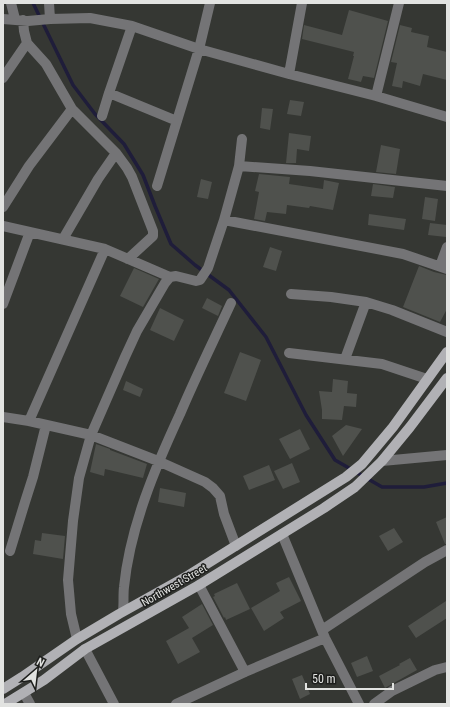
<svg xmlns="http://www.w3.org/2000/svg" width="450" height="707" viewBox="0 0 450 707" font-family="'Roboto Condensed',sans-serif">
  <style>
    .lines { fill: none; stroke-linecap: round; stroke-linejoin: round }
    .stream { stroke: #1f1d3a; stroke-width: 3.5 }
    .building { fill: #4f514d }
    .minor { stroke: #747476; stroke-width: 10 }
    .major { stroke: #b1b1b5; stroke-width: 10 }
    .labels { text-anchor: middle; stroke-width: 3; stroke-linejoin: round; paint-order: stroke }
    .street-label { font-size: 11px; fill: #e2e3e1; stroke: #1d1e1c }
  </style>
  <rect width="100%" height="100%" fill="#353733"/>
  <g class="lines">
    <path class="stream" d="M33,3L73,85L95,114L124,144L143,175L155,206L171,244L195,265L229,290L266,337L306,415L335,460L382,487H424L447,483"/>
  </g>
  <path class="building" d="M349,10L388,21L374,78L363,76L361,82L348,79L354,56H353L354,52L302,39L304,25L342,35Z
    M400,25L412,28L411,32L429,36L427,47L447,52V80L423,74L420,86L403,81L402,88L392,86L397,63L391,62Z
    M290,100L304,102L301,116L287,114Z
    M262,108L273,109L270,130L260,128Z
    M289,133L311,136L309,151L297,149L296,163H286Z
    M381,145L400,149L396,174L376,172Z
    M259,174L290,177L289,184L323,189L324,180L339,183L333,210L310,206L309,208L287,205L286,214L267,212L265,221L254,219L259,192L255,191Z
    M201,179L212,182L208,199L197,197Z
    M373,184L395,187L393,198L371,196Z
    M425,197L438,199L435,221L422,219Z
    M369,214L406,219L404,230L368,225Z
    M430,223L447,225L446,237L428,235Z
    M270,247L282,251L276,271L263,267Z
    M419,266L434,272L447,275V309L440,322L403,307Z
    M134,268L159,279L143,307L120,296Z
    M207,298L222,306L218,316L202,308Z
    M160,308L184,320L174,341L150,330Z
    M240,352L261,360L246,401L224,393Z
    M333,379L348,381L347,393L357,394L356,407L344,406L342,420L322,419V410L319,391L332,392Z
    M126,381L143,389L140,397L123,390Z
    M346,425L362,429L343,456L332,436Z
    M300,429L310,449L290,459L279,439Z
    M96,444L110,449V450L147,464L143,478L105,469L104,476L90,472Z
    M292,463L300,482L283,489L274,471Z
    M269,465L275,480L249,490L243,476Z
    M160,488L186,493L184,507L158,502Z
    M447,517V544H445L436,522Z
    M394,528L403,542L388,551L379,536Z
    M42,533L65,536L63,559L33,554L35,540L41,541Z
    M289,577L301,601L280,612L284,618L264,631L251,608L280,591L276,583Z
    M237,583L250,609L226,620L225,617L224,618L213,597L215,596L214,594Z
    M446,601L447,618L416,638L408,626Z
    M202,604L213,625L192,638L200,652L178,664L166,641L189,628L182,617Z
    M367,656L373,671L357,677L351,663Z
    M410,658L417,670L385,688L379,676L400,665L399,664Z
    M302,675L310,694L300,699L292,679Z"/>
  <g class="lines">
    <path class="minor" d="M11,3L15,19
      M49,3L50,19
      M3,19L28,21L50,19L90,18L132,26L199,49L289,74L376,96L447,117
      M27,43L46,64L72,109L116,153L127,168L132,177L153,231V236L128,259
      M289,74L302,3
      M3,78L27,43L24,31L23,20
      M109,93L177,121
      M376,96L399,3
      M102,116L109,93L132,26
      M239,166L310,171L447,186
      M157,186L199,49L210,3
      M3,207L29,166L72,109
      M224,220L403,254L447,269
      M3,226L105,249L170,277
      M63,239L98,179L116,153
      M440,266L447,247
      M291,294L331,297L366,302L392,310L447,332
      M3,304L30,232
      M289,353L382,364L427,379
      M345,359L366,302
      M3,417L29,421L91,435L158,461L205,482L213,488L220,496L224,514L236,546
      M29,421L105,249
      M382,461L447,455
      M282,534L325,638L359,704
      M10,551L25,502L33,477L46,425
      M199,585L245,672
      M123,611C124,603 123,595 124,587C130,527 155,468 180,414C196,376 214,340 231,303
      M322,630L425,562L447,550
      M77,639L71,614L68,580L73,521L79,478L91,435L125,357L137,331L165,283L170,277L176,276L196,281L200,280L208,268L224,220L239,166L242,139
      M85,649L114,704
      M24,693L30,704
      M176,704L245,672L325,638
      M374,704L392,691L435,670L447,667"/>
    <path class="major" d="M3,689L22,677L77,639L119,614L189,575L346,477L362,464L393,427L447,352
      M5,704L44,680L85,649L199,585L324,508L355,487L382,461L410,427L447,378"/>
  </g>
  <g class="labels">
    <g class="street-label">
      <text transform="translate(174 585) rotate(-30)" y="4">Northwest Street</text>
    </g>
  </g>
  <rect width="450" height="707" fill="none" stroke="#e2e3e1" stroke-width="8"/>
  <g transform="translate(36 671) rotate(28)" stroke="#1d1e1c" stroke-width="3" paint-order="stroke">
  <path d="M0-3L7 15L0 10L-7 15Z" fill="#e2e3e1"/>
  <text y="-6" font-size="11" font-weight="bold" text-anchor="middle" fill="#e2e3e1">N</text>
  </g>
  <path d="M306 683v6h87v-6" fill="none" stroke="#e2e3e1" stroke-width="2"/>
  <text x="312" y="683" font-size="12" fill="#e2e3e1" stroke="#1d1e1c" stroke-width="3" paint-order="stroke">50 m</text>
</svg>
